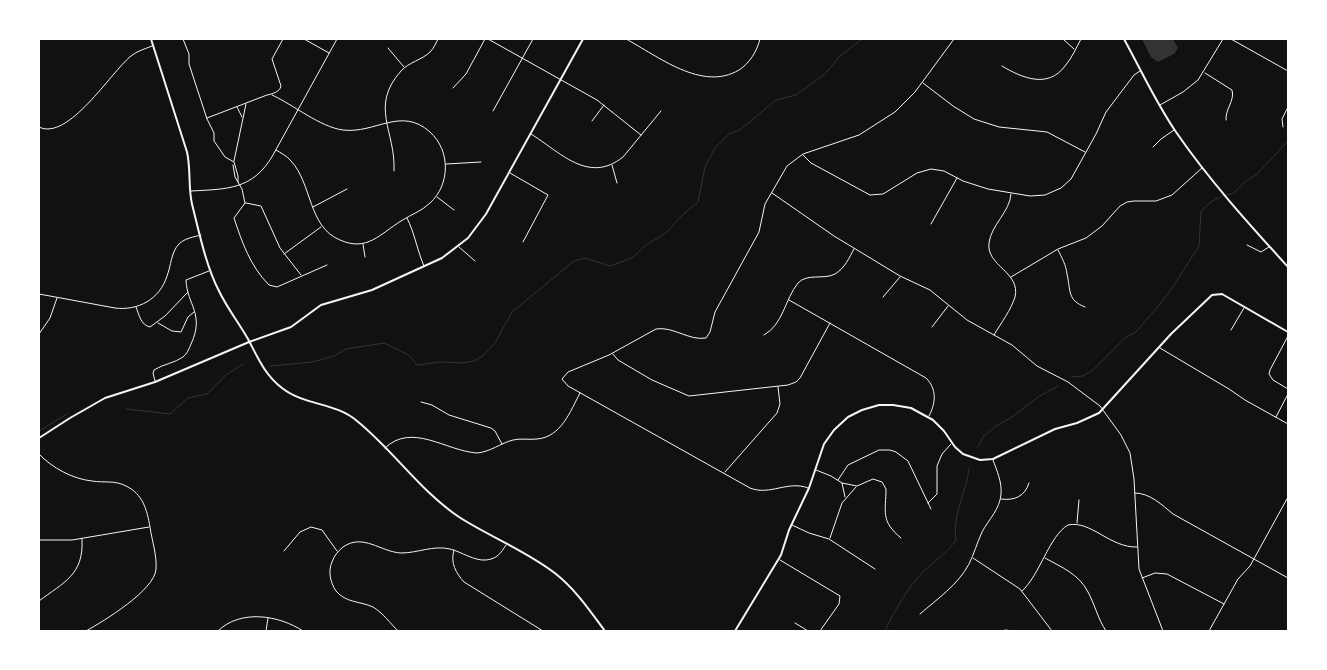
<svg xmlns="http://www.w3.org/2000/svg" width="1327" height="670" viewBox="0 0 1327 670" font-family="'Public Sans',sans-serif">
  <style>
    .water { fill: #333 }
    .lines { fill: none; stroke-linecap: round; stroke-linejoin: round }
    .stream { stroke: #333; stroke-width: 1 }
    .minor { stroke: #f5f5f5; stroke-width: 1 }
    .tertiary { stroke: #f5f5f5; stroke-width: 2 }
    .secondary { stroke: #f5f5f5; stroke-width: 2 }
  </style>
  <rect width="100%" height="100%" fill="#111"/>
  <path class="water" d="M1142,39H1173L1178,48L1174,54L1158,62L1151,57Z"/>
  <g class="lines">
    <path class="stream" d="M270,366L312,362L334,356L346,349L384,343L409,355L417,365L440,362L463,363L474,361L483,356L495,343L512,312L574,261L585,258L610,266L632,258L646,245L666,233L679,218L698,202L705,167L715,148L729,134L740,130L776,100L796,95L826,73L839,57L862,39
      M1072,377L1083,376L1093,370L1125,338L1136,332L1160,304L1172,288L1199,246L1201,211L1211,202L1222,196L1234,193L1246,181L1257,174L1288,141
      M126,409L170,414L188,398L207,394L226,375L243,364
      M39,431L67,414
      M978,447L983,437L996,426L1012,417L1038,397L1058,386
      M885,631C894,611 908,587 923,572C934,561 947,553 956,540C952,515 966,493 969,469"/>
    <path class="minor" d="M183,39L189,54V64L207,119L214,133V141L225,157L234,162L238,176V182
      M304,39L329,53
      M488,39L597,100L641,135
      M626,39C658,56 702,92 739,70C750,63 757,51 760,39
      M1063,39L1074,49
      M1231,39L1288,71
      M388,48L404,67
      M1002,66C1022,78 1048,89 1065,66C1072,58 1076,48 1081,39
      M1205,73L1232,90C1235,101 1225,109 1226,120
      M923,83L953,106L974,119L999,127L1047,132L1085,152
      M453,88L466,74L485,39
      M272,95C294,105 320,127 343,130C375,134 401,106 430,132C451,151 450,185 430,203C422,211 410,215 401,221C380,234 367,252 340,240C308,227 312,183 291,161C287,156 281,153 276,150
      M1160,105L1183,92L1198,80L1223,39
      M237,107L242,117
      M493,111L533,39
      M207,118L267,95C272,94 280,92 281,86L272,59L283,39
      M592,121L604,105
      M39,127C68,142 111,72 131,56C137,51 145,49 152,46
      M1283,127L1282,119L1288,107
      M531,134C559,151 588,185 623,157L661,111
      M1153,147L1161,139L1174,130
      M803,155L811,163L870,195L883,194L917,173L931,169L944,171L963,181L988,189L1030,196L1045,195L1061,188L1071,179L1096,134L1106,112L1134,75L1140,71
      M234,161L246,104
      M446,164L481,162
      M233,165L235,177L242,189L245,203
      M612,165L617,183
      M394,171C396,131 369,107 401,71C409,62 422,60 430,52C434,48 436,43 438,39
      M510,173L548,195L523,242
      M191,191C227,189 253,190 273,155L337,39
      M772,193L834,236L900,276L930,290L967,320L1012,345L1037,366L1068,382L1100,406L1121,435L1130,453L1134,479L1139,569L1163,631
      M437,197L454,210
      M245,203L234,218C242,242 250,266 269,285L277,287L327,265
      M246,203L261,206L280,248L301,275
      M313,207L347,189
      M407,218C415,234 417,250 424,266
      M931,224L957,178
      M363,244L365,257
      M1247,245L1261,252L1269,247
      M459,247L475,261
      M1058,250C1062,258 1066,265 1067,274C1071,291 1067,300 1085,307
      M284,254L321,227
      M1011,277L1058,249L1086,238L1102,226L1120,206L1127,202L1134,201H1156L1172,195L1202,168
      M39,294L115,308C138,311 160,299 167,276C171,266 171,252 179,244C185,238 194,237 201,235
      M883,297L900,277
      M789,300L926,378C937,389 936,403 929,416
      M136,307C139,315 141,325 150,327L165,316L188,292
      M158,323L172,331L181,332L188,317L194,312
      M932,327L948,306
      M1231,330L1244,308
      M39,334L50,318L57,298
      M764,335C783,325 785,299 798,283C807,273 824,280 835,274C845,268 849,258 854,249
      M994,335C1001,323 1011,310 1015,297C1021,272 986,266 989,243C991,225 1010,212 1011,194
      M1288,336L1270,370L1269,374L1273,380L1288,389
      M1160,348L1229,389L1245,400L1288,424
      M613,354L618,360L652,380L689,396L788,385L796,382L800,378L830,323
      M155,381L153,373L154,370C163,364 175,363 183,357C187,354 189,349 191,344C205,314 187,305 186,280L209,271
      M421,402L432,405L449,415L491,428L495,431L502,444
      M1276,417L1288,394
      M385,448C412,422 446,451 477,453C490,452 501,443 513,440C521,438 529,440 537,439C561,437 570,412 580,393
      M39,454C52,468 73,479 92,481C104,483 115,480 126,486C143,494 147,510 150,527C152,541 157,555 156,569C155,590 104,621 86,631
      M816,470L831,476L842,483L845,497
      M725,472L777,413L780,404L778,387
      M838,480L848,465L879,450H890L896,452L908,461L931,509
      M842,483L857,486L873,479L882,482L886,489C886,511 880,521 901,538
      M808,488C788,480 770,496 750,488L568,386L562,379L568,372L609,355L656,329C673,326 689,341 706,338L710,332L715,312L759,232L765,204L787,166L803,154L859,135L895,112L915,92L954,39
      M1135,493C1150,493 1162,505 1173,514L1288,578
      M1001,499C1015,501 1025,496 1029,483
      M928,503L937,494V466L942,454L951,444
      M1077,523L1079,500
      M792,525L809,533L829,539L875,569
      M830,538L842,503L856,487
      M39,540H72L149,527
      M454,550C450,563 456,573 464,582L543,631
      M284,551L300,532L311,527L322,530L337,551
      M973,558L1020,589L1052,631
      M1045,558C1061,567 1079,574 1088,592C1095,605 1098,619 1106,631
      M780,560L840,596L839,604L820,631
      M1142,578L1155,573L1167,574L1224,604
      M1022,591C1040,575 1049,536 1068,525C1091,520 1110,548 1137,547
      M39,601C64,582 84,575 82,539
      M920,614C937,599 958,585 969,564C974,554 977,543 982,532C989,519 1000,509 1001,494C1002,482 997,471 993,460
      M795,623L808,631
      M1005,630L1013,631
      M218,631C240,609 279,615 303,631
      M266,631L268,618
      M398,631C390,623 383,613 373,607C360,601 346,603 336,591C330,582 328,571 332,562C334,556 338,551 343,547C363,533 381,552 401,553C418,553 433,545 450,549C462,552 474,561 486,560C497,559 501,553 506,545
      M1209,631L1238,579L1250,566L1288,497"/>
    <path class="tertiary" d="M1124,39C1141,70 1156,103 1176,132C1209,180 1249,224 1288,267
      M39,438L70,418L105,398L155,382L249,342
      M735,631L781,555L789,530L809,488L824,444L834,430L848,417L862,410L879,405H893L911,408L933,420L944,431L955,447L963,454L980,460L993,459L1055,429L1077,423L1099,413L1171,334L1212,295L1222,294L1288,332"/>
    <path class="secondary" d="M151,39L187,152C191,169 188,187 192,204C199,232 206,266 219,291C227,308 239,323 248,339C258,358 265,375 282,388C305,406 335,402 357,421C393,450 420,491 459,517C490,537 527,551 556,574C576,590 590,611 605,631
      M249,342L291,327L321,305L372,290L442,258L468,238L486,214L583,39"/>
  </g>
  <rect width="1327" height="670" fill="none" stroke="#ffffff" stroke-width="80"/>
</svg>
